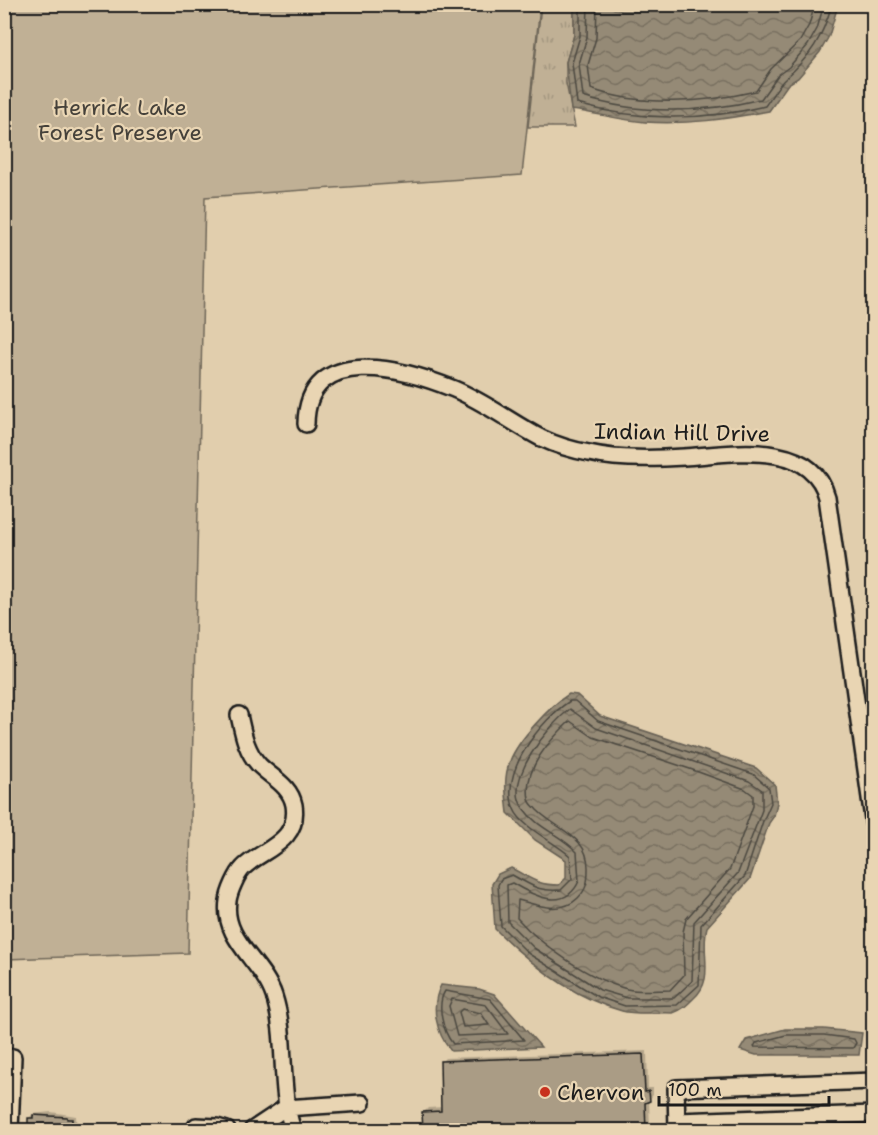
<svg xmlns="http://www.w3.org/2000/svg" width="878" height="1135" viewBox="0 0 878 1135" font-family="'Shantell Sans',sans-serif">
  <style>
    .grass { fill: url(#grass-tufts); stroke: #6e6658; stroke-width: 1.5 }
    .green { fill: #c0b095; stroke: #6e6658; stroke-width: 1.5 }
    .water { fill: url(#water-waves); stroke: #655e52; stroke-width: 1.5 }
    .shadow { fill: #0003 }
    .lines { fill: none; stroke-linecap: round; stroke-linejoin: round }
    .shore { stroke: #4c4840; stroke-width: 1.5 }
    .building { fill: #aa9c85; stroke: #1c1c1c; stroke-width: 1.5 }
    .minor-casing { stroke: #1c1c1c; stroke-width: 20 }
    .minor { stroke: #e9d5b3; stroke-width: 15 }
    .poi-dot { fill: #c8321e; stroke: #e9d5b3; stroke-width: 2 }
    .labels { text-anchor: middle; stroke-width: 4.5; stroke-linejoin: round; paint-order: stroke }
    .park-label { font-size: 22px; fill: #45413a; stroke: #e9d5b3 }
    .street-label { font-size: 22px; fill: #1c1c1c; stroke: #e9d5b3 }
    .poi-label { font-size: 22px; fill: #1c1c1c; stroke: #e9d5b3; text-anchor: start }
  </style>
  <defs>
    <pattern id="grass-tufts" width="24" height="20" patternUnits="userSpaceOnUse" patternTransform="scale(1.5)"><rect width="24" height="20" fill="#c0b095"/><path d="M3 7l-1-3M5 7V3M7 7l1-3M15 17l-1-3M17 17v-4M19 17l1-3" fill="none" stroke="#a49780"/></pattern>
    <pattern id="water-waves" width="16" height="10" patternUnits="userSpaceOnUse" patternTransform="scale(1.5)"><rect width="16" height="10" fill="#958a76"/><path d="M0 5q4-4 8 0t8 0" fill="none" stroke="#797060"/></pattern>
  </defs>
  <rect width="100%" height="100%" fill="#e1cead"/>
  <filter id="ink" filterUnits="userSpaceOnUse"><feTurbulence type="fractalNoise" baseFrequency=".0167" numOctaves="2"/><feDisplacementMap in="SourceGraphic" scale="12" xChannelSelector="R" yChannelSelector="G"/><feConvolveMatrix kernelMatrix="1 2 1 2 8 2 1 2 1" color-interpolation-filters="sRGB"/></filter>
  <g filter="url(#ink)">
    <path class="grass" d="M541,5H574V35L566,62V83L575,127H528Z"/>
    <path class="green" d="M4,5H540L522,175L205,197L188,953L5,959Z"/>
    <path class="water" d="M574,5V4L838,5L829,36L820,52L798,78L788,84L769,111C727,119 687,125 645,122C620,120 596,113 571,110L566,62L574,35Z
      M569,694L577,695L600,716L756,768L775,785L777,803L774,816L769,823L750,879L707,927C700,954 716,979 693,999C687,1005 682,1010 673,1013C658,1012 637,1015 622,1011C574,998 530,964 495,929L492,884L498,874L511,868C531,878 536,885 559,885L566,878V860L535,840L508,813C506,795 503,778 510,761C518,740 550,706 569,694Z
      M441,985L479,989L494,994L541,1047L451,1051C436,1033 430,1006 441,985Z
      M785,1029H824L862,1033L859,1055H756L740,1050L746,1040Z"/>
    <path class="shadow" d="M647,1051L648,1088H653V1095L649,1100L650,1130H424V1112L428,1108L443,1107L441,1062L445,1058Z
      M51,1112L76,1116L77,1130H28L29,1118L33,1114Z"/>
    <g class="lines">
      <path class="shore" d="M580,4V36L572,63L577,104C637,121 704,121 765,106C772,97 777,86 785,79C811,55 822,39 832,4
        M588,4L587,37L579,64L583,97C638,115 705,113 761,99L778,75L789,67L808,45L817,29L824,4
        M597,4L596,38L588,65L591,89C641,107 705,103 756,91L771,69L800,41L809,25L815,4
        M570,701H575L598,721L753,774L769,788L771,803L763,821L745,876L701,925L699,985L677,1005L625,1006L598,997L529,954L501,926L498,885L501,879L512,875C532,885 537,892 561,890L572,879L570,856C556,843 521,827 514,809C499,773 541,719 570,701Z
        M570,709L596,728L749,781L762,790V810L738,873L694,922L692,981L674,998H627L600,990L534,948L508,922L507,885L512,883C532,895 565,913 579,881L577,852C561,835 537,828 523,808C503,780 549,725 570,709Z
        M570,721L593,737L690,769L745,789L753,795V806L730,869L686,919L683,932L684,975L670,990C657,990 640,992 627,989C590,979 543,947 517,918L518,900C537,905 561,915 578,898C587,889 588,881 588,869C589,836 557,830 537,810C534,806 530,804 529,799C523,769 549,741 570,721Z
        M445,991L490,999L524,1040L453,1044C443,1032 436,1005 445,991Z
        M452,999L486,1005L508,1034L457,1036L449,1006Z
        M462,1009L481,1013L489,1025L463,1027L459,1012Z
        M786,1035H824L854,1039L856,1043L853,1048L754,1047L756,1043Z"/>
    </g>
    <path class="building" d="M643,1054L645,1092L649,1091L650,1101L645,1103L646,1131H423L422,1112L441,1111L440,1061Z
      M33,1115L67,1117V1119H72V1131H28V1118H33Z"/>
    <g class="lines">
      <g class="minor-casing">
        <path id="minor" d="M306,424C307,342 405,369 454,389C485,402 512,423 541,438C556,445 572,450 589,453C618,460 654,459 684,457C730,454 811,438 827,497L874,826
          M239,715C243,733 246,751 259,765C272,778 290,785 294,805C300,843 260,850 243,868C237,874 229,892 228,901C222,940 263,962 274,996C288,1039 278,1087 293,1130
          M677,1121L874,1114
          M10,1130L13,1057
          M196,1130V1126L217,1127L227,1130
          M252,1130L285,1108L362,1103
          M677,1130L676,1088L874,1081"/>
      </g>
      <use href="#minor" class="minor"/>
    </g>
  </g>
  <circle class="poi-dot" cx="545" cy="1092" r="6"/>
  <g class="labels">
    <g class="park-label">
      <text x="120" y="115">Herrick Lake<tspan x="120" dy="25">Forest Preserve</tspan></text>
    </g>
    <g class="street-label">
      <text transform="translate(682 432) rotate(1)" y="8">Indian Hill Drive</text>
    </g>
    <g class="poi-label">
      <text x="557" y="1100">Chervon</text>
    </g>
  </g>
  <rect width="878" height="1135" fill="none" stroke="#e9d5b3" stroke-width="24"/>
  <rect x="12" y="12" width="854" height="1111" fill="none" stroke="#1c1c1c" stroke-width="2" filter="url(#ink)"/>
  <path d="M659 1096v9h170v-9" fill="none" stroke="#1c1c1c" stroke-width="3"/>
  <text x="668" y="1096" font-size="18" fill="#1c1c1c" stroke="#e9d5b3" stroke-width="4.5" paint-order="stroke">100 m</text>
</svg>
